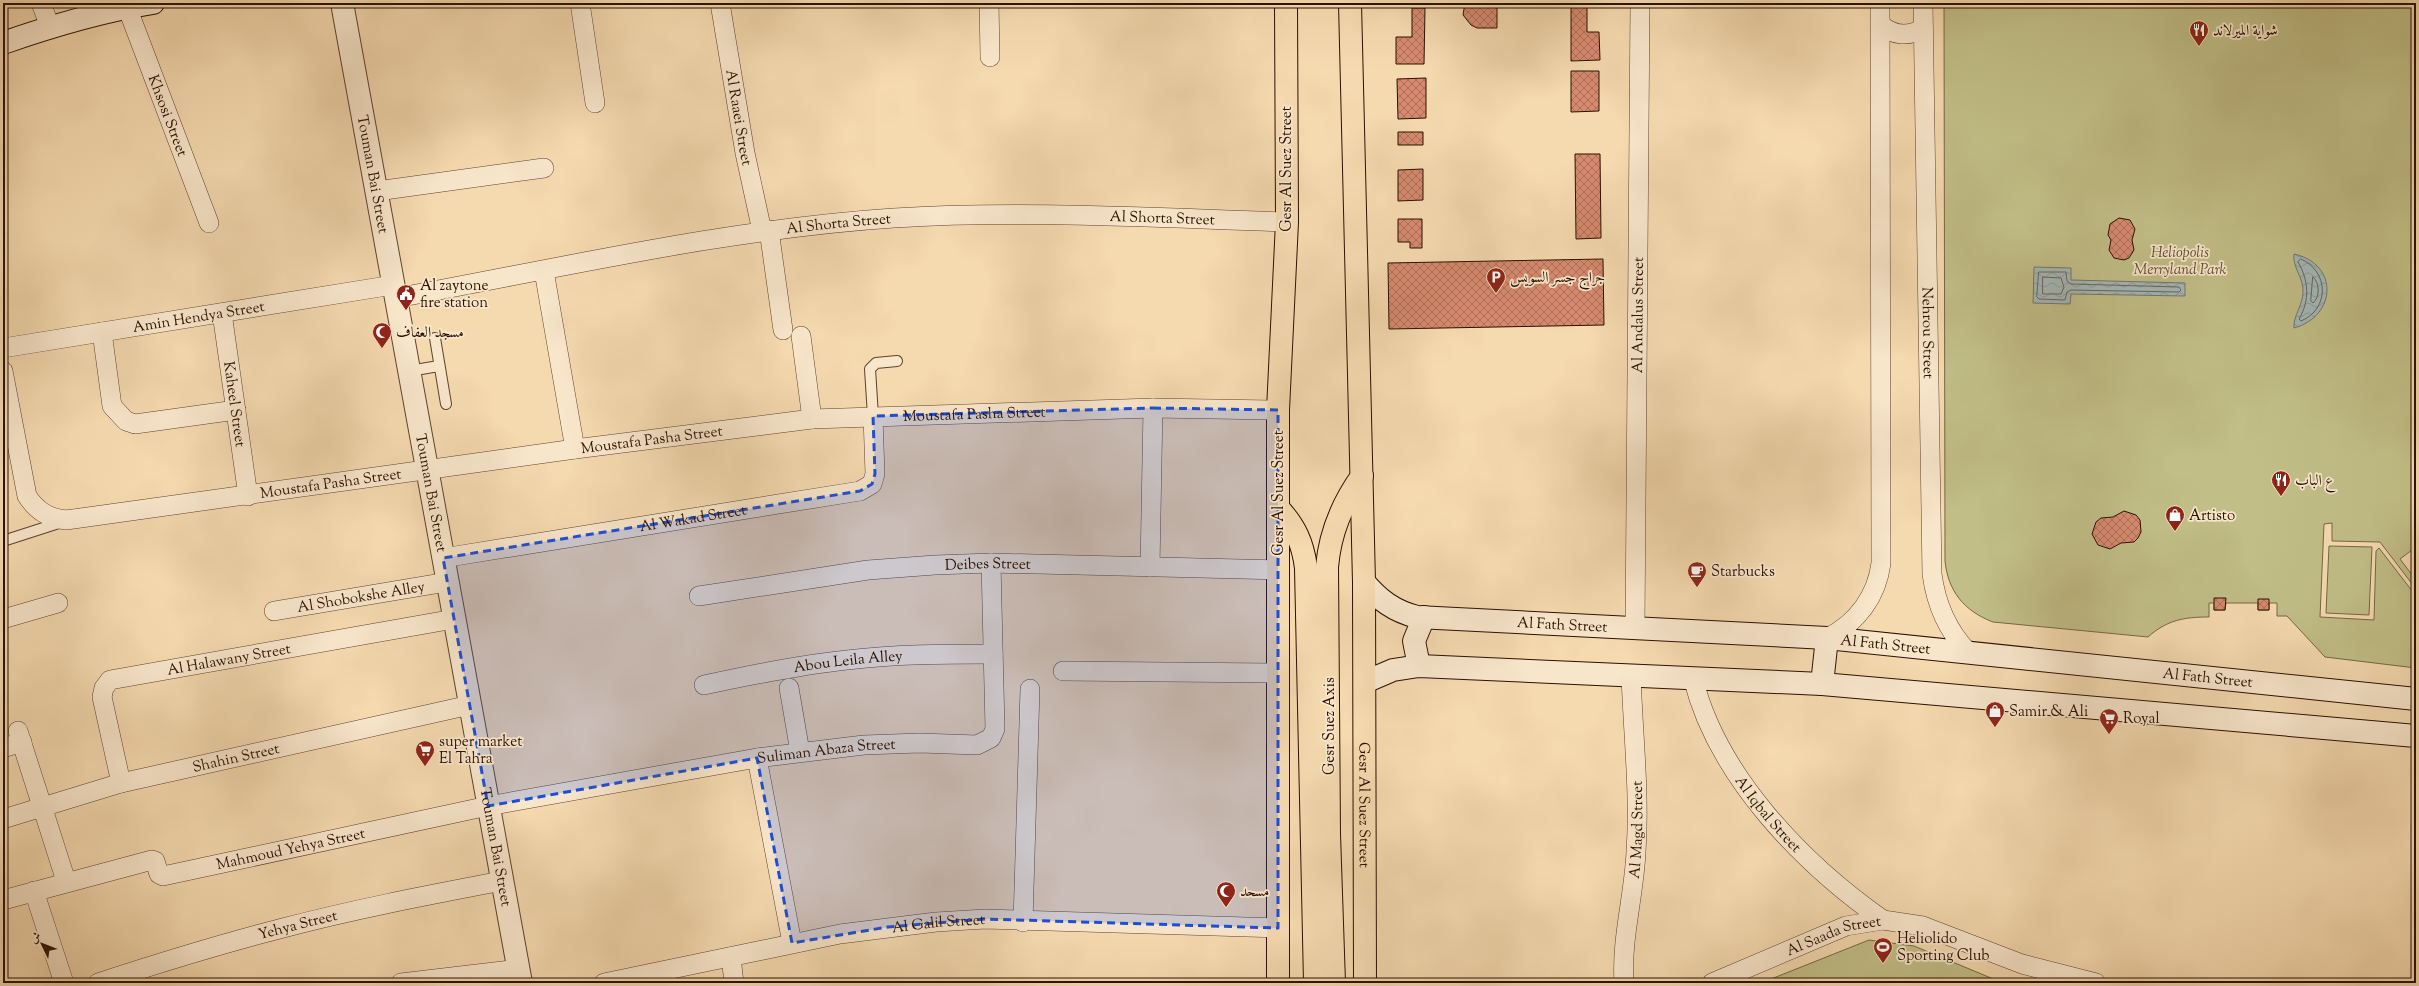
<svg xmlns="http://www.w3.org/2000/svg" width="2419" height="986" viewBox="0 0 2419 986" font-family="'Sorts Mill Goudy',Amiri,serif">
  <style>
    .green { fill: #c1be87; stroke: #766744 }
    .water { fill: url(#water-waves); stroke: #73746e }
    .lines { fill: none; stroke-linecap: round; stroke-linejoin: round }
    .shore { stroke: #67645c; stroke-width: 1 }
    .building { fill: url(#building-cross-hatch); stroke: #2b1001 }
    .service-casing { stroke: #5e422c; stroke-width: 12 }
    .minor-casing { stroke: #5e422c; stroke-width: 20 }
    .tertiary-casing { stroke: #5e422c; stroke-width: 24 }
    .secondary-casing { stroke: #2b1001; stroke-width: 24 }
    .primary-casing { stroke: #2b1001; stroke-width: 24 }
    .service { stroke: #f8e6cb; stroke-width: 10 }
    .minor { stroke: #f8e6cb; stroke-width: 19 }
    .tertiary { stroke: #f8e6cb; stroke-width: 22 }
    .secondary { stroke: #f8e6cb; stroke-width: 22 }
    .primary { stroke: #f5d9af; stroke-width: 22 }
    .marked { fill: #1d4ed8; fill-opacity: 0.2; stroke: #1d4ed8; stroke-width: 3; stroke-dasharray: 8 5; stroke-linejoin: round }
    .labels { text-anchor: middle; stroke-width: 3.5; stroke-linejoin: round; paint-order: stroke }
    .poi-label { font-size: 15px; fill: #2b1001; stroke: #f8e6cb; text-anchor: start }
    .street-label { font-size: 15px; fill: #2b1001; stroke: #f8e6cb }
    .park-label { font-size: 15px; font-style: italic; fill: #604d30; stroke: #f8e6cb }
  </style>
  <defs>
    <pattern id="water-waves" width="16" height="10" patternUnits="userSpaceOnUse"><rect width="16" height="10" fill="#a3b7b7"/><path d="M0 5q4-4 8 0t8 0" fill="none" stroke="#8c9c9c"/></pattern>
    <pattern id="building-cross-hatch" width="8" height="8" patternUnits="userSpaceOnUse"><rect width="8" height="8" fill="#d68a6f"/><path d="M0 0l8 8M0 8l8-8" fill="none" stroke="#ae6f59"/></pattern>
  </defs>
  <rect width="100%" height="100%" fill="#f5d9af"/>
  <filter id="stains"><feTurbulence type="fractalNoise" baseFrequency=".005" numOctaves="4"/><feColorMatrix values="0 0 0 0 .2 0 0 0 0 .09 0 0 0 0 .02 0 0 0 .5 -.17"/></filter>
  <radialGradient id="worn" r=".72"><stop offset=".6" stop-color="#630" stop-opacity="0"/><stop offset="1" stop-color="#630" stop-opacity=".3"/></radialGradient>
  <path class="green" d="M1944,3H2416V547L2400,559L2416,580V589L2380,542L2332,541V523L2324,524L2320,617L2374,620L2376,551L2379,548L2416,596V668L2325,657L2287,616H2277V603H2269V610H2258V603H2226L2225,610H2214V603H2209V617C2184,617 2167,620 2148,637L1993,622C1964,611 1948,591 1945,561Z
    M2329,546L2372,547L2369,615L2326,613Z
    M1869,940L1914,946L2003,983H1761Z"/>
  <path class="water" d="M2294,254C2339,264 2337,316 2294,328C2293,316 2303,305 2303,292C2304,278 2292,267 2294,254Z
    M2034,267L2071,268V280L2185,283V296L2071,294L2070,304L2033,303Z"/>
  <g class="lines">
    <path class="shore" d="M2301,259C2329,271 2330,309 2301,321L2299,319C2310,300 2309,281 2298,262Z
      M2039,272H2066L2067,281L2071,284L2179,287L2181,290L2179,292L2071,290L2067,292L2065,300L2039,299L2037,297Z
      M2043,277L2061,278L2064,287L2061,294H2043Z
      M2313,277C2320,283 2320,297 2313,303L2311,301Z"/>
  </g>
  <path class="building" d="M1465,3H1497V28H1477L1471,25L1463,15Z
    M1571,3H1587V32H1599L1600,60L1571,61Z
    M1412,8H1425L1424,64H1396V37H1412Z
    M1571,71H1599V111L1571,112Z
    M1426,78V118L1398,119L1397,79Z
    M1398,132H1423V145H1398Z
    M1575,154H1600L1601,238L1576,239Z
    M1423,169V200L1398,201V170Z
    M2119,218L2130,220L2135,229L2132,240L2134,250L2129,258L2124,260L2114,258L2109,250L2111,240L2108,235L2110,224Z
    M1398,219H1422V248H1410V242H1398Z
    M1603,259L1604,325L1389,329L1388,263Z
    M2124,511L2136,515L2140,520L2141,532L2138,538L2134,542L2121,543L2110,549L2098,545L2092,534L2096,522L2101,518L2113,517Z
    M2214,598H2226L2225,610H2214Z
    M2258,599H2269V610H2258Z"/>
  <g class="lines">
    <g class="service-casing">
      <path id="service" d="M435,338L446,404
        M409,371L439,366
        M873,416L870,369L876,363L897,361
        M3,541L62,522"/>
    </g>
    <g class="minor-casing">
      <g id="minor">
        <path d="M41,3L50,27"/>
        <path d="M580,3L595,103"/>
        <path id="s1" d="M720,3L745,153L762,231"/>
        <path d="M989,3L990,57"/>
        <path id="s2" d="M1923,3L1932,574C1936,604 1947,630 1968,652"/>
        <path id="s3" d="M127,7L209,223"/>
        <path d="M1881,25C1894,36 1909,37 1923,28"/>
        <path d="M377,191L544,168"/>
        <path d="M769,230L783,330"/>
        <path d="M544,271L575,449"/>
        <path id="s4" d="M396,298C561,268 726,229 894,218C1025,210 1157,218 1287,222"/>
        <path id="s5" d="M222,313L248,496"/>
        <path d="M102,332L112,406L126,421L135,424L236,410"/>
        <path d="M801,336L812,419"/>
        <path id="s6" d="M3,348L393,285"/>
        <path id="s7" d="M3,371L27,496C37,511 48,518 66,520L575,449L812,419L1153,408L1278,410"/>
        <path id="s8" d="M443,558L860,491L872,484L875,474L873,416"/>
        <path d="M1150,567L1153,408"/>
        <path id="s9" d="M699,596L868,570L935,565L991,563L1278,570"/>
        <path id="s10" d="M274,611L447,582"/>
        <path d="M3,619L58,603"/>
        <path id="s11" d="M1635,627L1640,3"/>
        <path d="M1827,638C1857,623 1877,596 1881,563L1880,3"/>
        <path d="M1063,671L1277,673"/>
        <path id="s12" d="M1693,678C1717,776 1803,864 1883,920"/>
        <path id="s13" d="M704,685C751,675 799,665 847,660C896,654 944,654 993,654"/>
        <path d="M789,688L800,752"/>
        <path d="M18,731L66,881"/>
        <path d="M3,748L22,742"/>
        <path d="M757,758L792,943"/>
        <path id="s14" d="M121,783L102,697L104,688L110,680L454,619"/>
        <path id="s15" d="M3,819L121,783L470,705"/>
        <path d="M34,891L64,983"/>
        <path id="s16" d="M3,900L152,860L155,861L159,874L163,876L488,806L757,758L864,745L920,743L977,745L991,738L995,729L991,563"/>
        <path d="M1023,922L1030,689"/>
        <path d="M731,957L734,983"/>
        <path id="s17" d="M98,983C159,963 221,944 283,928C355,909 429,895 502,881"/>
        <path d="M401,983L519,969"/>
        <path id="s18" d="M604,983L840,934L936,922L985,919L1278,928"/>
        <path id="s19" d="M1624,983C1621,939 1634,896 1636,852C1640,794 1633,734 1631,675"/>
        <path id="s20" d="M1712,983L1846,926L1883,920L1923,926L2022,964L2096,983"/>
      </g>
    </g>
    <g class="tertiary-casing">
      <g id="tertiary">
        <path id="s21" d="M342,3L521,983"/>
      </g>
    </g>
    <g class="secondary-casing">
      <g id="secondary">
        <path d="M3,43C52,26 102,11 153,3"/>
        <path id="s22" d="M1364,582C1379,600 1394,611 1417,617L1827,638L2416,699"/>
        <path d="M1419,666L1414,641L1424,617"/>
        <path d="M1365,682L1393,670L1419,666L1822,684L2416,736"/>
        <path d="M1822,684L1827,638"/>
      </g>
    </g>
    <g class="primary-casing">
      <g id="primary">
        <path id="s23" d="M1350,3L1364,582L1365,983"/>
        <path d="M1278,508C1295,526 1303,543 1306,568L1315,983"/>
        <path d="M1278,983V410L1287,222L1286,3"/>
        <path d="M1334,983L1329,834L1327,567C1330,532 1342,504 1362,476"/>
      </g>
    </g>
    <use href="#service" class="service"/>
    <use href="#minor" class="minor"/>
    <use href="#tertiary" class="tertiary"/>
    <use href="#secondary" class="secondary"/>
    <use href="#primary" class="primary"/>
  </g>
  <path class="marked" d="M1153,408L1278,410V928L985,919L888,927L792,943L757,758L488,806L443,558L860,491L872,484L875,474L873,416Z"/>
  <defs>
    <g id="restaurant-pin" transform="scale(1)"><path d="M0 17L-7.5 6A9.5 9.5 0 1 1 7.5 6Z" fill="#8f2418" stroke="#f8e6cb"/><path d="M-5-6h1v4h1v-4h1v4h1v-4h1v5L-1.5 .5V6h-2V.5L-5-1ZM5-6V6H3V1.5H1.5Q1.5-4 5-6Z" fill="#fff"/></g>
    <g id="parking-pin" transform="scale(1)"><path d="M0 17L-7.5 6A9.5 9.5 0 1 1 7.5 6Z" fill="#8f2418" stroke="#f8e6cb"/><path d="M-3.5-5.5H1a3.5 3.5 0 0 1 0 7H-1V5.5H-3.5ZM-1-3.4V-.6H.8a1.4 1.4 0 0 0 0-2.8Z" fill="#fff"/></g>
    <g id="civic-pin" transform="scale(1)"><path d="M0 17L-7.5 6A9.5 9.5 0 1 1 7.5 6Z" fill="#8f2418" stroke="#f8e6cb"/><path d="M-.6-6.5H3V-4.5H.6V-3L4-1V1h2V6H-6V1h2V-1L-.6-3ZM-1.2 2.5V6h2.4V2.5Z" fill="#fff"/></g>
    <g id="mosque-pin" transform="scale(1)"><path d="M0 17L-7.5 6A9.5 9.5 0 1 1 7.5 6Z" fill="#8f2418" stroke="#f8e6cb"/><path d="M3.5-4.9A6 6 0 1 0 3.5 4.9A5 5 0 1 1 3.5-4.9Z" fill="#fff"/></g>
    <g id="shop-pin" transform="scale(1)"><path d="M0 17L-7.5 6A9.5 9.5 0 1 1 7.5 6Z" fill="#8f2418" stroke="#f8e6cb"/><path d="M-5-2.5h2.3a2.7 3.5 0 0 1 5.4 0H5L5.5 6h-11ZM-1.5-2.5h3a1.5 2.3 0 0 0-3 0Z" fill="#fff"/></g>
    <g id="cafe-pin" transform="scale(1)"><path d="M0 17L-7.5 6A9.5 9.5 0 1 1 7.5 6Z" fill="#8f2418" stroke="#f8e6cb"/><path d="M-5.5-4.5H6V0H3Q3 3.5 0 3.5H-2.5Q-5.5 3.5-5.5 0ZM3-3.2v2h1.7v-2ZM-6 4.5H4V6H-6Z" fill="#fff"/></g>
    <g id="supermarket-pin" transform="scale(1)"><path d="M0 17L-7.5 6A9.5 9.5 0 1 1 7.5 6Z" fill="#8f2418" stroke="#f8e6cb"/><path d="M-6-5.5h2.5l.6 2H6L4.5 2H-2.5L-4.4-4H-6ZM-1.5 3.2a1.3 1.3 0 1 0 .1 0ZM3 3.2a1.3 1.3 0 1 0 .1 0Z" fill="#fff"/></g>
    <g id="stadium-pin" transform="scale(1)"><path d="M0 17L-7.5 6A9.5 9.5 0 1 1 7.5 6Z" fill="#8f2418" stroke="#f8e6cb"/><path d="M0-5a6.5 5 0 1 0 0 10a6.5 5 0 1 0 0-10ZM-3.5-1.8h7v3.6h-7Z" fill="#fff"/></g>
  </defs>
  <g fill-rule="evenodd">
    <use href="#restaurant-pin" x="2199" y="30"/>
    <use href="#parking-pin" x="1496" y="277"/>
    <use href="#civic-pin" x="406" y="294"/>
    <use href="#mosque-pin" x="382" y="332"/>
    <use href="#restaurant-pin" x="2281" y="480"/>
    <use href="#shop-pin" x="2175" y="515"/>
    <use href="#cafe-pin" x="1697" y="571"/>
    <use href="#shop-pin" x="1995" y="711"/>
    <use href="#supermarket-pin" x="2109" y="718"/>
    <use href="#supermarket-pin" x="425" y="750"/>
    <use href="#mosque-pin" x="1226" y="891"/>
    <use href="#stadium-pin" x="1883" y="947"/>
  </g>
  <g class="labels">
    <g class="poi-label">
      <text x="2213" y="35">شواية الميرلاند</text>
      <text x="1510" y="282">جراج جسر السويس</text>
      <text x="420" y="290">Al zaytone<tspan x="420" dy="17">fire station</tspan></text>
      <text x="396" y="337">مسجد العفاف</text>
      <text x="2295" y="485">ع الباب</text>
      <text x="2189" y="520">Artisto</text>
      <text x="1711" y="576">Starbucks</text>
      <text x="2009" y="716">Samir &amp; Ali</text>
      <text x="2123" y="723">Royal</text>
      <text x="439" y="746">super market<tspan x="439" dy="17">El Tahra</tspan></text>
      <text x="1240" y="896">مسحد</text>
      <text x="1897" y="943">Heliolido<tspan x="1897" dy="17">Sporting Club</tspan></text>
    </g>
    <g class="street-label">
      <text dy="5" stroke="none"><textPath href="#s3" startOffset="116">Khsosi Street</textPath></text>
      <text dy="5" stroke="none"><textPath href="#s1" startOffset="116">Al Raaei Street</textPath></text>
      <text transform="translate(1286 169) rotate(-90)" y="5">Gesr Al Suez Street</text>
      <text dy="5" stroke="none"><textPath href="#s21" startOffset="174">Touman Bai Street</textPath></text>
      <text dy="5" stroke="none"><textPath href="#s4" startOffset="773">Al Shorta Street</textPath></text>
      <text dy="5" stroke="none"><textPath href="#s4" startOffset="449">Al Shorta Street</textPath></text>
      <text dy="5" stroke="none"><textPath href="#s11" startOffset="312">Al Andalus Street</textPath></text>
      <text dy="5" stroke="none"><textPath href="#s6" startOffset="198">Amin Hendya Street</textPath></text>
      <text dy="5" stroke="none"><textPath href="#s2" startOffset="330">Nehrou Street</textPath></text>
      <text dy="5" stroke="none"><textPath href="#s5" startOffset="92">Kaheel Street</textPath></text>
      <text dy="5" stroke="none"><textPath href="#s7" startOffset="1090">Moustafa Pasha Street</textPath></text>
      <text dy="5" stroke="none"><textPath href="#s7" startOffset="766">Moustafa Pasha Street</textPath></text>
      <text dy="5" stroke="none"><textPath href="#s7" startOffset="442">Moustafa Pasha Street</textPath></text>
      <text dy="5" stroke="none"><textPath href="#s21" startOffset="498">Touman Bai Street</textPath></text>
      <text transform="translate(1278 493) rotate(-90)" y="5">Gesr Al Suez Street</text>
      <text dy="5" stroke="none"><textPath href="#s8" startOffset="253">Al Wakad Street</textPath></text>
      <text dy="5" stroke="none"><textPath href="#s9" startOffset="291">Deibes Street</textPath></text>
      <text dy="5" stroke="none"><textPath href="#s10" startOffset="88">Al Shobokshe Alley</textPath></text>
      <text dy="5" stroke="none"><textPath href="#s22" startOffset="210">Al Fath Street</textPath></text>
      <text dy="5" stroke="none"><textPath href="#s22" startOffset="534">Al Fath Street</textPath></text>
      <text dy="5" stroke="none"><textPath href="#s14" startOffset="228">Al Halawany Street</textPath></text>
      <text dy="5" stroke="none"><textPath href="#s13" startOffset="146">Abou Leila Alley</textPath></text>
      <text dy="5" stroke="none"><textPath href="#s22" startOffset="858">Al Fath Street</textPath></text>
      <text transform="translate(1329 726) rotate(-90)" y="5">Gesr Suez Axis</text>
      <text dy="5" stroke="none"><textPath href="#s16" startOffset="851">Suliman Abaza Street</textPath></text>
      <text dy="5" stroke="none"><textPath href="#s15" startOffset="241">Shahin Street</textPath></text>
      <text dy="5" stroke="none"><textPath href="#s23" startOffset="802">Gesr Al Suez Street</textPath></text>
      <text dy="5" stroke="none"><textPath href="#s12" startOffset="157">Al Iqbal Street</textPath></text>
      <text dy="5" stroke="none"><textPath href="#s19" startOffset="154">Al Magd Street</textPath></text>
      <text dy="5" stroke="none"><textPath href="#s21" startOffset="858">Touman Bai Street</textPath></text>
      <text dy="5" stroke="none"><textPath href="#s16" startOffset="306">Mahmoud Yehya Street</textPath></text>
      <text dy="5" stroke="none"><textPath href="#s18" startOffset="340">Al Galil Street</textPath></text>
      <text dy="5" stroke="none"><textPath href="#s17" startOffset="208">Yehya Street</textPath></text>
      <text dy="5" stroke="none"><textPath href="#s20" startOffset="131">Al Saada Street</textPath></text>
    </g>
    <g class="park-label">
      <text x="2180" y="257">Heliopolis<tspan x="2180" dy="17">Merryland Park</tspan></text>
    </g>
  </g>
  <rect width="2419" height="986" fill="none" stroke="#f5d9af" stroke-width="16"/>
  <rect x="4" y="4" width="2411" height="978" fill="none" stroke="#2b1001" stroke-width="2"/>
  <rect x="8" y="8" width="2403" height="970" fill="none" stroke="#2b1001"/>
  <g transform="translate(42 944) rotate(313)" stroke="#f8e6cb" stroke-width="3" paint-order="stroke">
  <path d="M0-3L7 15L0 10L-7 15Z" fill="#2b1001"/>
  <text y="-6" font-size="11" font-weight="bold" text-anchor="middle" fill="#2b1001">ش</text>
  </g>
  <rect width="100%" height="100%" filter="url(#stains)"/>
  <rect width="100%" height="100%" fill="url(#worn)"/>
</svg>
